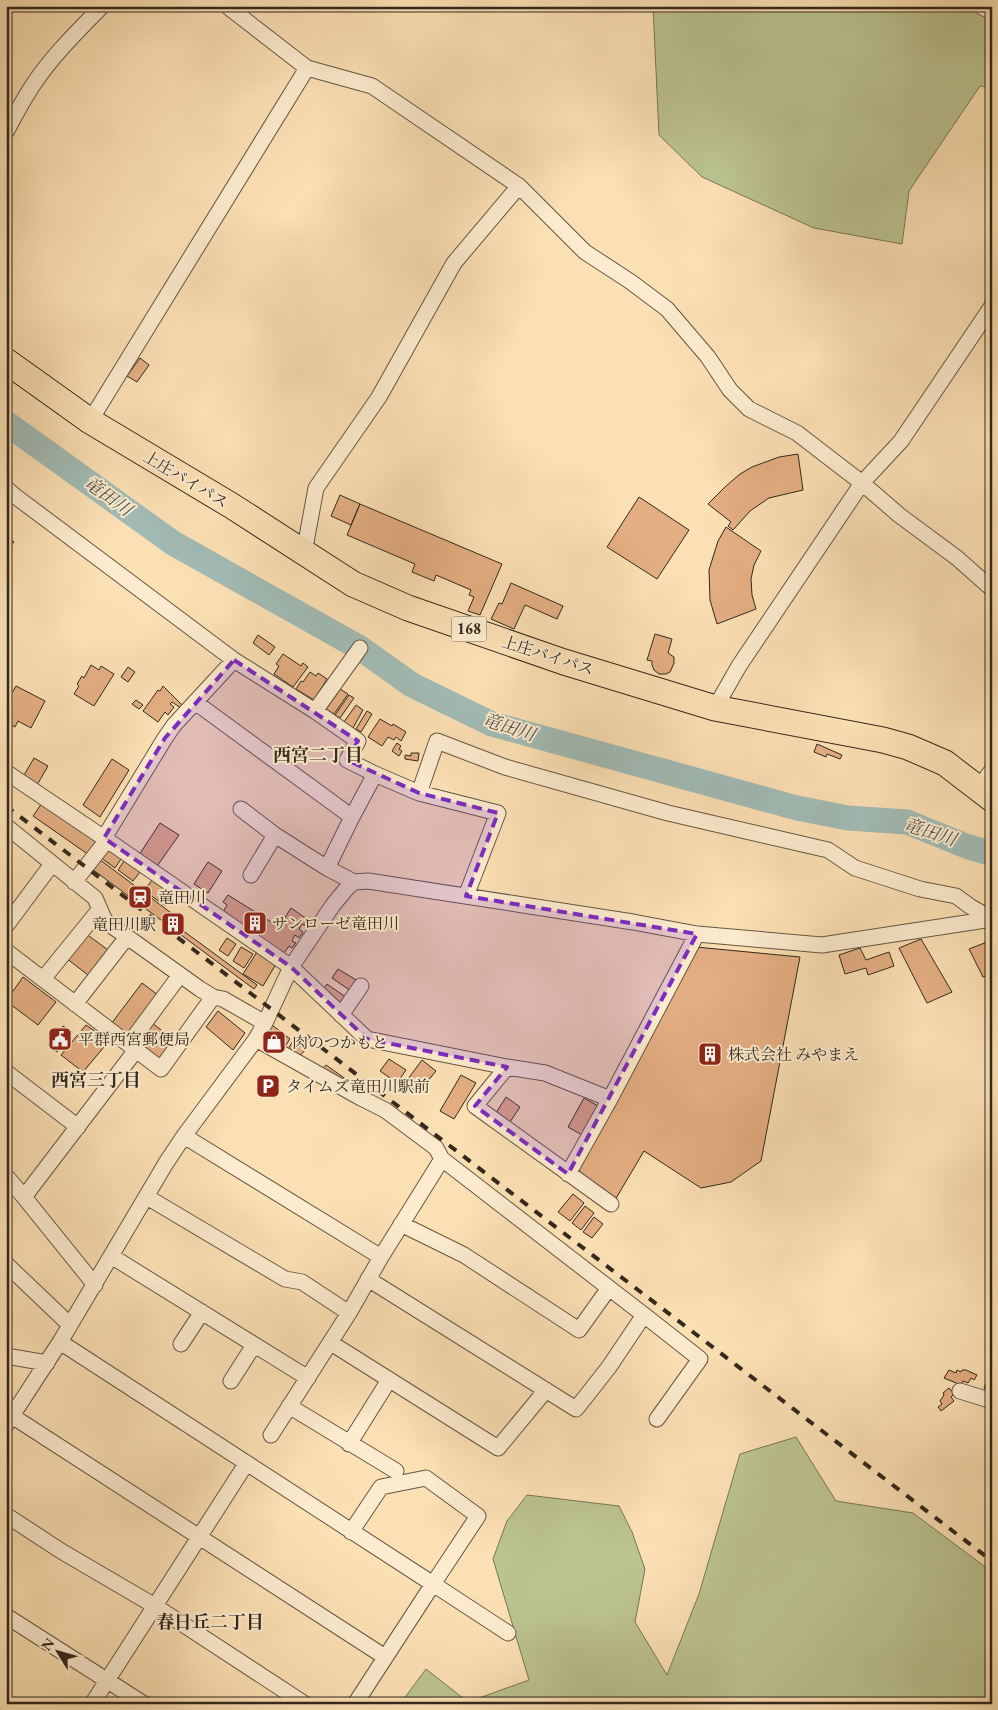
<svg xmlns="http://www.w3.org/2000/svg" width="998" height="1710" viewBox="0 0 998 1710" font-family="'EB Garamond','Noto Serif JP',serif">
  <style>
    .green { fill: #bbc390; stroke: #777656 }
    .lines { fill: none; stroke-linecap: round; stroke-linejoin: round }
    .river { stroke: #a1bbb5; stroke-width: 25 }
    .building { fill: #e3ae82; stroke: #33281d }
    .minor-casing { stroke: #655642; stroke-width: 17 }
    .trunk-casing { stroke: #33281d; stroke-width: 27 }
    .minor { stroke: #fcebce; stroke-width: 15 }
    .trunk { stroke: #fbe0b3; stroke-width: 25 }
    .rail { stroke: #33281d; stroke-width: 4; stroke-dasharray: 9 9; stroke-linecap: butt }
    .marked { fill: #7b2cbf; fill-opacity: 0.2; stroke: #7b2cbf; stroke-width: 4; stroke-dasharray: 10 6; stroke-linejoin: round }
    .labels { text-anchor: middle; stroke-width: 4; stroke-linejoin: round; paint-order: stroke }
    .shield { fill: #fcebce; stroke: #6f6252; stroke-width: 1 }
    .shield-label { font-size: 15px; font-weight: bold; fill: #33281d }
    .street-label { font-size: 16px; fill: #33281d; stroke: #fcebce }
    .poi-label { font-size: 16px; fill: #33281d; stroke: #fcebce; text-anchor: start }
    .water-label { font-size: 18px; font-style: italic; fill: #54544b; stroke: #fcebce }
    .neighbourhood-label { font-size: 18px; font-weight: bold; fill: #33281d; stroke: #fcebce }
  </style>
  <rect width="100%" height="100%" fill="#fbe0b3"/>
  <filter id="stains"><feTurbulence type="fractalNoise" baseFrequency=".004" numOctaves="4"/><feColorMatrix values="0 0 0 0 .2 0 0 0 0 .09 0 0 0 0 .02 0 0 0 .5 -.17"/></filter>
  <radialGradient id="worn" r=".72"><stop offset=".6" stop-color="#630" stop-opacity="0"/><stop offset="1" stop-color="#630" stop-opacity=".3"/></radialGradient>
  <path class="green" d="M653,6H992V88L980,86L909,191L902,244L814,228L702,177L659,135Z
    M796,1437L836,1501L913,1513L992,1572V1704H400L426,1669L468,1702L529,1680L493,1559L507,1521L527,1495L619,1506L632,1532L645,1569L635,1622L667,1675L699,1594L740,1454Z"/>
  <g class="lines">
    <path class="river" d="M6,423L173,543L360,648L412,685L492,724L797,808L848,818L907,822L966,846L992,854"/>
  </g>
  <path class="building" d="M140,358L149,365L137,382L127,376Z
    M798,454L803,490L769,498L750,511L733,530L728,526L731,522L708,504L726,486L740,474L752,467L779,457Z
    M340,495L360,504L351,525L331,516Z
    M639,497L689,530L657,579L607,547Z
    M360,504L502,564L480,615L468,611L474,597L469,595L471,590L436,575L434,581L412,572L415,564L347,535Z
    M726,527L761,551L754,565L751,579L752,595L756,609L717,624L710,600L709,570L718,541Z
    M6,536L14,542L6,551Z
    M511,583L563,606L557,619L525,605L514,629L491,619L499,603L502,604Z
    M655,634L672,639L668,653L674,657V663L670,672L666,674H659L654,670L652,665V661L647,660Z
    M258,635L275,647L269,655L253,643Z
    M283,654L301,666L303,663L308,667L293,687L274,674L279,666L276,664Z
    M91,665L99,670L101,666L114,674L94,706L74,694L79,686L77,684L82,676L84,678Z
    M128,667L135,672L128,682L121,677Z
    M310,672L316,676L318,673L327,679L314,700L296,689L301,681L303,682Z
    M16,686L45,701L31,728L18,721L15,727L6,722L8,715H6V704Z
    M163,686L183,706L181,708L172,702L170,704L174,707L168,715L165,712L158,722L143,711L158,690L160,691Z
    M340,689L348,694L334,714L326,709Z
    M349,695L354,698L340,718L335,715Z
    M136,700L143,705L139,709L132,704Z
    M356,705L363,710L353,728L344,722Z
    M367,711L372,714L361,732L356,729Z
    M380,719L392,726L393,724L406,732L401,741L396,737L394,740L388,737L382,746L368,737Z
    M397,743L401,746L399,749L402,751L399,756L392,751Z
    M817,744L842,755L840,759L827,754L826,757L814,752Z
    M411,753H419L418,761L405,759V755L411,756Z
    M34,758L48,766L37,785L23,777Z
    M112,759L129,770L100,817L83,805Z
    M42,803L98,842L89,855L33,816Z
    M160,823L179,835L155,869L137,858Z
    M106,847L121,859L115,868L100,857Z
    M99,859L182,921L178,927L257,985L254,989L92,869Z
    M124,861L140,872L133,881L118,870Z
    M208,862L222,871L208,893L194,884Z
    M152,880L173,895L166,906L144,891Z
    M228,895L279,927L291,908L310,921L306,926L302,924L299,929L303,932L299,938L295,935L292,941L296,943L292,948L289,946L284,953L223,912L227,905L223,902Z
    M85,933L108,950L88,975L66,958Z
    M227,938L236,944L228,956L219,950Z
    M921,939L952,992L927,1003L899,948Z
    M992,940V973L983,977L969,949Z
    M241,947L253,954L244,968L233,961Z
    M696,947L800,957L761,1161L731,1182L701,1188L644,1151L615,1200L582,1178L578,1166Z
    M860,948L866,960L889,952L894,966L868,975L866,968L845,974L839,955Z
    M257,952L276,964L263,986L243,974Z
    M338,969L358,981L351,991L332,978Z
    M23,977L56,1002L38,1025L6,1001Z
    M142,983L158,995L127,1036L111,1024Z
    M327,984L347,998L341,1005L322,991Z
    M218,1011L245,1033L233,1050L206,1027Z
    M148,1020L177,1042L160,1062L132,1041Z
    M86,1025L109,1041L83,1072L61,1055Z
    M272,1025L290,1039L286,1045L267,1031Z
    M63,1026L72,1032L57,1052L48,1045Z
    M293,1041L305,1050L299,1057L288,1049Z
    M389,1059L406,1070L397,1083L380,1071Z
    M422,1060L436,1071L418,1093L405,1083Z
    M326,1065L354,1085L321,1070Z
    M461,1075L476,1083L454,1119L440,1111Z
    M506,1097L520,1107L508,1125L494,1116Z
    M584,1098L598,1106L582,1135L568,1127Z
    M573,1194L584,1203L570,1221L558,1212Z
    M585,1206L594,1213L581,1230L572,1223Z
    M594,1217L603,1224L592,1238L583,1232Z
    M949,1370L956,1373L957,1370L961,1372L962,1370H966L977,1375L974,1380L971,1378L968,1383L963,1381L961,1385L944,1378Z
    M988,1379L992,1381V1391L984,1388Z
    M949,1388L954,1394L951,1397L954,1401L941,1411L938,1407L942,1404L940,1401L944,1395L943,1393Z"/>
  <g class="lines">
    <g class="minor-casing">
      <path id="minor" d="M227,6L307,68L372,86L519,186L585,252L631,282L667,309L708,357L730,390L749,409L797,433L862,483L899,515L957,558L992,589
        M980,6L992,12
        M6,132C15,115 24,98 35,82C54,54 79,30 102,6
        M90,421L307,68
        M6,488L15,496L234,660L315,711L358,741L347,760L375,774L352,817L327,868L354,882
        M304,553L316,488L379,397L454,263L519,186
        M195,702L352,817
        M715,708L739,666L862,483L901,441L992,306
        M315,711L360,648
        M6,772L107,840L291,967L367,1039L507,1067L545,1073L610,1099
        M375,774L419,793L498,813L466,896
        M979,788L992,770
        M419,793L437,741L505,767L668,813L828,850L855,868L920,889L956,896L971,907L992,919
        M241,809L275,835L327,868
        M6,826L95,898L105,921L200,989L213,997L223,999L265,1023
        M104,838L165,738L174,725L234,660
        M251,875L275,835
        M74,882L107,840
        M6,926L52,864
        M6,951L161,1069L213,997
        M43,979L99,910
        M75,1004L127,937
        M341,1015L361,986
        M256,1039L361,1098L385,1110L436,1148L442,1159L644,1315L609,1367L576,1409L368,1279
        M129,1044L180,975
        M507,1067L475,1106L611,1204
        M6,1072L78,1127
        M184,1136L381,1257
        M568,1174L610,1099L697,934
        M6,1176L24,1197
        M147,1197L285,1279L302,1282L349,1313
        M401,1224L464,1255L579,1330L609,1288
        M111,1256L308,1378
        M6,1264L70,1325
        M95,1285L24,1197L136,1050
        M644,1315L700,1359L657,1419
        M60,1342L433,1584L355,1704
        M331,1343L498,1448L546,1390
        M181,1344L202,1312
        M6,1356L47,1363
        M231,1381L254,1345
        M960,1391L992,1401
        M289,1406L396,1471
        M12,1416L385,1657
        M6,1425L60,1342L166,1163L184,1136L256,1039L265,1023L291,967L333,905L347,888L354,882L368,881L633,922L697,934L822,945L992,919
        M271,1435L349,1313L381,1257L442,1159
        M349,1444L389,1380
        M6,1515L61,1551L155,1606L305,1704
        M351,1532L381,1487L426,1478L478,1516L433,1584L508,1633
        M6,1616L144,1704
        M92,1704L246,1464"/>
    </g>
    <g class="trunk-casing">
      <path id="trunk" d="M6,361L90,421L232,506L353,584L408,608L564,662L715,708L883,740L908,747L945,763L992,799"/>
    </g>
    <use href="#minor" class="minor"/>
    <use href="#trunk" class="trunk"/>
    <path class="rail" d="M6,806L992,1561"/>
  </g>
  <path class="marked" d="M234,660L358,741L347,760L419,793L498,813L466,896L697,934L568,1174L475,1106L507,1067L367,1039L291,967L104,838L165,738Z"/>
  <defs>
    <g id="station-square" transform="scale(1.25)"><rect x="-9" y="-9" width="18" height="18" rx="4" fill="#8f2418" stroke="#fcebce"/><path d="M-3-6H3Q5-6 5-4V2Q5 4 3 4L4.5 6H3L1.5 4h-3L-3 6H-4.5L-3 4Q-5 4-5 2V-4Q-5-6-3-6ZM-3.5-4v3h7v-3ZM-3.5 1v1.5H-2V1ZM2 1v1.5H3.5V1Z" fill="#fff"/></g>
    <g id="building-square" transform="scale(1.25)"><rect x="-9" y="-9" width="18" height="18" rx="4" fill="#8f2418" stroke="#fcebce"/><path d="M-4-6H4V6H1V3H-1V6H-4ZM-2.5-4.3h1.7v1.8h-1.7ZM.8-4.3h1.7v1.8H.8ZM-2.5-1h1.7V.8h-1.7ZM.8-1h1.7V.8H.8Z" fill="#fff"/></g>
    <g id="civic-square" transform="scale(1.25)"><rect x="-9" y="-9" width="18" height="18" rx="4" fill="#8f2418" stroke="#fcebce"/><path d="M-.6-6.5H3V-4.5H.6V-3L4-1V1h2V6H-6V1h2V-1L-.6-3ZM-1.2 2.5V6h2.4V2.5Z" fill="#fff"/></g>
    <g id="shop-square" transform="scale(1.25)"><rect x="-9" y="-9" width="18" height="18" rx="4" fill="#8f2418" stroke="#fcebce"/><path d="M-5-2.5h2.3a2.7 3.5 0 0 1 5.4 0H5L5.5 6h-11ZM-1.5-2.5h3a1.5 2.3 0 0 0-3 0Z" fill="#fff"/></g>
    <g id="parking-square" transform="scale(1.25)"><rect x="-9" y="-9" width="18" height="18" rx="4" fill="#8f2418" stroke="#fcebce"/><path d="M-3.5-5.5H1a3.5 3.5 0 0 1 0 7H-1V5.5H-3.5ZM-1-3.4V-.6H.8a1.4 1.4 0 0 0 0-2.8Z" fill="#fff"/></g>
  </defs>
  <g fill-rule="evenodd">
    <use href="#station-square" x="140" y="897"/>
    <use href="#building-square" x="255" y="923"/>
    <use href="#building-square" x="173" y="924"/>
    <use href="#civic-square" x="60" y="1039"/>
    <use href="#shop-square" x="274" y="1042"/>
    <use href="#building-square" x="710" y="1054"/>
    <use href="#parking-square" x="268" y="1086"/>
  </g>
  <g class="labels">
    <rect class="shield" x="451.5" y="616.5" width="35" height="25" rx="4"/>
    <g class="shield-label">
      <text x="469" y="634">168</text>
    </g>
    <g class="street-label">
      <text transform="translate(186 479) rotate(31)" y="6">上庄バイパス</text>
      <text transform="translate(548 655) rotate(18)" y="6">上庄バイパス</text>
    </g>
    <g class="poi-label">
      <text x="158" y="903">竜田川</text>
      <text x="272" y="929">サンローゼ竜田川</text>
      <text x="156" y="930" text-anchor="end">竜田川駅</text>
      <text x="78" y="1045">平群西宮郵便局</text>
      <text x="292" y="1048">肉のつかもと</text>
      <text x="728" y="1060">株式会社 みやまえ</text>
      <text x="286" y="1092">タイムズ竜田川駅前</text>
    </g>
    <g class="water-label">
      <text transform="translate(108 496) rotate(36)" y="6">竜田川</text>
      <text transform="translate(509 727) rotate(18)" y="6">竜田川</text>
      <text transform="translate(930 832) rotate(18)" y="6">竜田川</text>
    </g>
    <g class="neighbourhood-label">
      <text x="318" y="761">西宮二丁目</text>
      <text x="96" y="1086">西宮三丁目</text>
      <text x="210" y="1628">春日丘二丁目</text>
    </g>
  </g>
  <rect width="998" height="1710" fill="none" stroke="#fbe0b3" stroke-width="25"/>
  <rect x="8" y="8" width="983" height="1695" fill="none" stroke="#33281d" stroke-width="2.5"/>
  <rect x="12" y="12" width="973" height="1685" fill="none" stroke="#33281d"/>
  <g transform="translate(58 1652) rotate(307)" stroke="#fcebce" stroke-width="4" paint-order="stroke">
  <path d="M0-4L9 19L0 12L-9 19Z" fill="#33281d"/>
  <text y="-8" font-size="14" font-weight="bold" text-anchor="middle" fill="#33281d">N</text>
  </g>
  <rect width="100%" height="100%" filter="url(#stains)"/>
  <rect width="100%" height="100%" fill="url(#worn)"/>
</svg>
